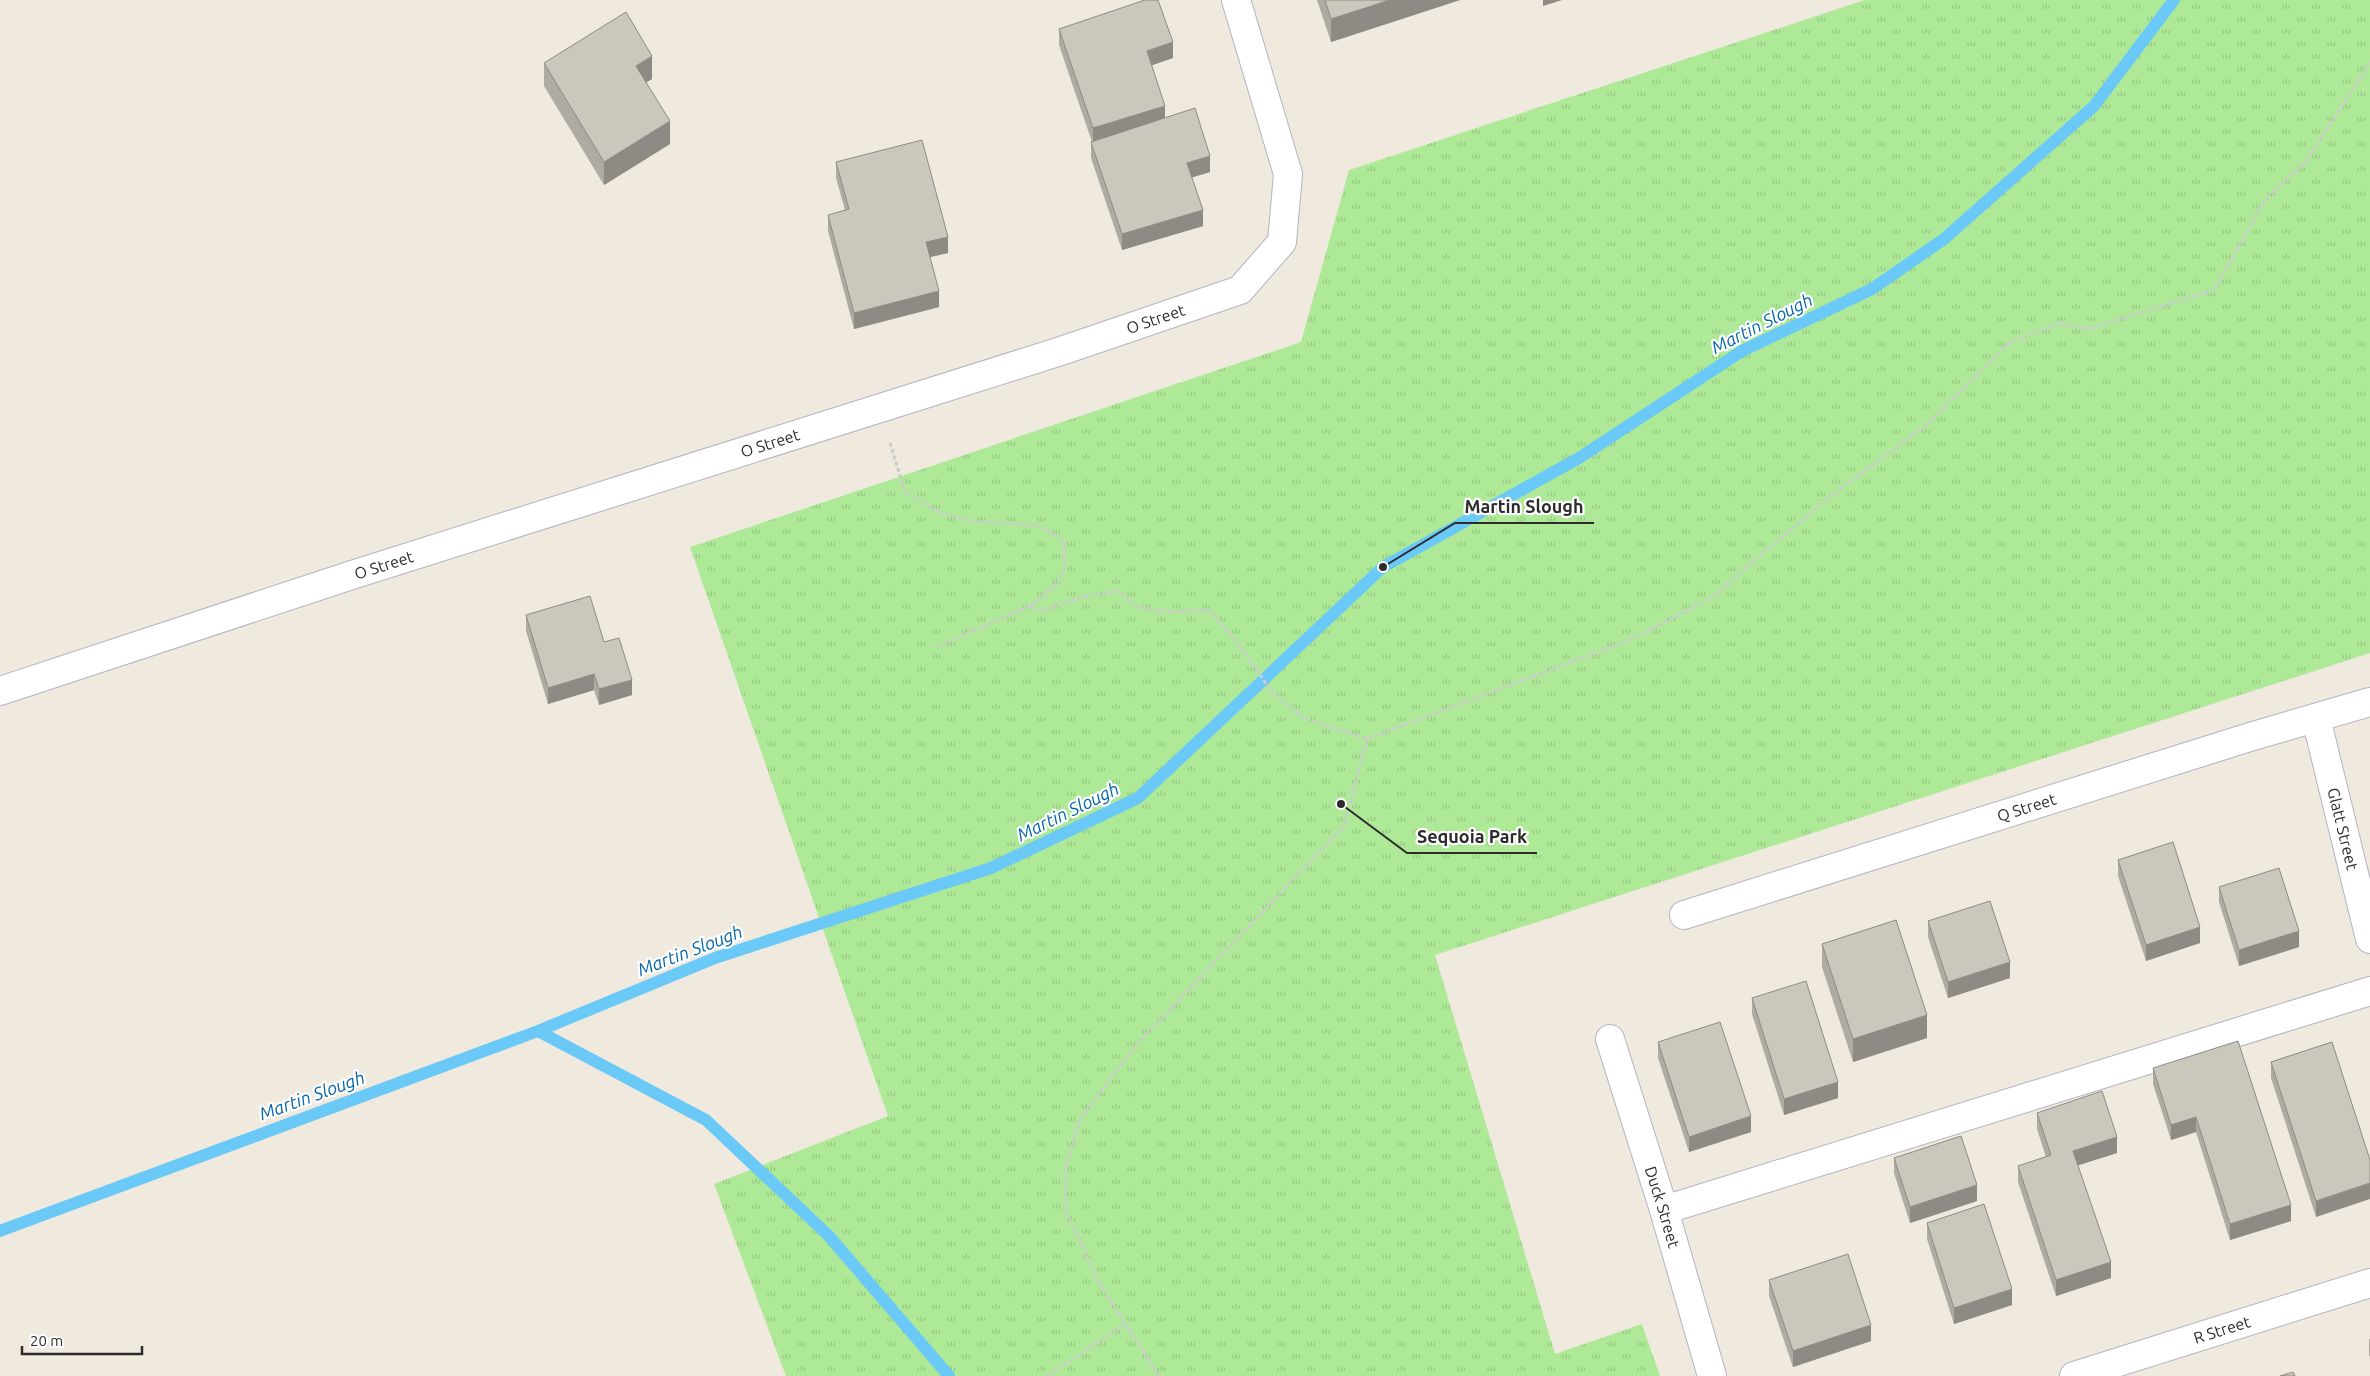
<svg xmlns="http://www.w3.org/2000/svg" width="2370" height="1376" viewBox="0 0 2370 1376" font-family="Ubuntu,sans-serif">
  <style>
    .park { fill: url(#park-tufts) }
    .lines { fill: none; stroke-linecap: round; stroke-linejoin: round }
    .stream { stroke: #6bc9f7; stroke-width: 12 }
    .minor-casing { stroke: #b2b4c1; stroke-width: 30 }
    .path { stroke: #ccc; stroke-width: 3; stroke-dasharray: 4 2.5; stroke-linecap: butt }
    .minor { stroke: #fff; stroke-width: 28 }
    .wall { fill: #aeaba2 }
    .shaded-wall { fill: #8d8b84 }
    .building { fill: #cac7bc; stroke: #8d8b84 }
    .labels { text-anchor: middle; stroke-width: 4.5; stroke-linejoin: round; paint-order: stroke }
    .street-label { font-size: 16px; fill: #2c2c2c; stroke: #fff }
    .water-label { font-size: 18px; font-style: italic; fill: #0466a9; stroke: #fff }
    .leader { fill: none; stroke: #2c2c2c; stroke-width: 2 }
    .callout-dot { fill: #2c2c2c; stroke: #fff; stroke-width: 2 }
    .callout-label { font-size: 18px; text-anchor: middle; font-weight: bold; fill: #2c2c2c; stroke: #fff; stroke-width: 4.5; stroke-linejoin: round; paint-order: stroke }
  </style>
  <defs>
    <pattern id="park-tufts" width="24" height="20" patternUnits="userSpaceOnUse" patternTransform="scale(1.25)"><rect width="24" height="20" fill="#aee997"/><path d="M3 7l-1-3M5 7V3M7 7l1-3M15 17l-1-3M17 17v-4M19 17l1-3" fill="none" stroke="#96c882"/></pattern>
  </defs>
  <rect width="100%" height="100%" fill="#efe9de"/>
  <path class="park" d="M1865,0H2370V653L1435,955L1555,1354L1642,1324L1660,1376H786L714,1184L888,1116L690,547L1301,342L1349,170Z"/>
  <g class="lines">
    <path class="stream" d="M538,1031L706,1120L828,1235L949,1376
      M0,1231L538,1031L715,958L991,868L1138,798L1383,567L1579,458L1742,351L1872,289L1944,239L2094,106L2174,0"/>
    <g class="minor-casing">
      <g id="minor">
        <path id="s1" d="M0,691L355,574L1061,351L1240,290L1282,242L1288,174L1236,0"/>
        <path id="s2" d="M2316,718L2370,939"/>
        <path id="s3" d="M1684,915L2253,736L2370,702"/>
        <path id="s4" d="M1610,1039L1664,1210L1712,1376"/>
        <path d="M1664,1210L2370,991"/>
        <path id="s5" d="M2074,1376L2370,1283"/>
      </g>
    </g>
    <path class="path" d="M890,443L905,492L939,512L972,521L1039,526L1063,540C1068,582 1061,581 1030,606L1042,611L1082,597L1119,591L1137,607L1172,612L1209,610L1236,641L1272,692L1304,718L1367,739L1630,640L1711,598L1828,498L1926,425L2009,343L2059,323L2088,329L2214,290L2265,200L2306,161L2370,63
      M937,647L1030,606
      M1048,1376L1125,1324
      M1159,1376L1101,1286L1066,1212L1065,1171L1080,1119L1138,1043L1344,826L1367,739"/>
    <use href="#minor" class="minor"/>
  </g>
  <path class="wall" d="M1317,0H1460L1331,42Z
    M1059,29L1173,58L1151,65L1165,118L1210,172L1192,177L1203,226L1122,250L1091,158V142H1092L1059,45Z
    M544,63L652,79L646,82L670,144L604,185L544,86Z
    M836,162L948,253L930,257L939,307L854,329L828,231V215L845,210L836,178Z
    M526,615L604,642L632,695L599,705L594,690L548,704L526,631Z
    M2118,860L2200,943L2146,961L2118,876Z
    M2219,887L2299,947L2239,966L2219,902Z
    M1928,921L2010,978L1948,998L1928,937Z
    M1822,944L1927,1038L1853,1062L1822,967Z
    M1752,998L1838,1098L1784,1115L1752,1014Z
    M1658,1042L1751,1132L1689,1152L1658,1058Z
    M2332,1042L2316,1217L2271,1078V1062Z
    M2153,1068L2291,1221L2230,1240L2196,1132L2171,1140L2153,1084Z
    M2037,1113L2117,1153L2078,1165L2111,1278L2056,1296L2018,1182V1166L2046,1157L2037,1129Z
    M1894,1158L1977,1201L1910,1223L1894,1173Z
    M1927,1223L2012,1305L1954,1324L1927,1239Z
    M1769,1280L1871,1341L1793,1367L1769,1296Z
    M2369,1339H2370V1357L2369,1355Z"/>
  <path class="shaded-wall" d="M1390,0H1460L1331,42V19Z
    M1543,0H1562L1543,6Z
    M1173,42V58L1147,67V51Z
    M652,56V79L636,89V66Z
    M1165,106V122L1093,144V128Z
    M670,121V144L604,185V162Z
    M1210,156V172L1187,179V163Z
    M1203,210V226L1122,250V234Z
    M948,237V253L926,258V242Z
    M939,291V307L854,329V313Z
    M594,674V690L548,704V688Z
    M632,680V695L599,705V689Z
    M2200,927V943L2146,961V945Z
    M2299,931V947L2239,966V950Z
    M2010,962V978L1948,998V982Z
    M1927,1015V1038L1853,1062V1039Z
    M1838,1082V1098L1784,1115V1099Z
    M1751,1116V1132L1689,1152V1137Z
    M2196,1117V1132L2171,1140V1125Z
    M2117,1137V1153L2073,1167V1151Z
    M2370,1183V1199L2316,1217V1201Z
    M1977,1185V1201L1910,1223V1207Z
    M2291,1205V1221L2230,1240V1224Z
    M2111,1262V1278L2056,1296V1280Z
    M2012,1289V1305L1954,1324V1308Z
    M1871,1325V1341L1793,1367V1351Z"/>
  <path class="building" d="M1145,0H1158L1173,42L1147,51L1165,106L1093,128L1059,29Z
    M1325,0H1390L1331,19Z
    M626,12L652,56L636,66L670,121L604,162L544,63Z
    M1195,108L1210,156L1187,163L1203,210L1122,234L1091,142Z
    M922,140L948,237L926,242L939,291L854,313L828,215L849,209L836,162Z
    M590,596L604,642L619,638L632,680L599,689L594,674L548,688L526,615Z
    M2173,842L2200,927L2146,945L2118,860Z
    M2279,868L2299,931L2239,950L2219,887Z
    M1990,901L2010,962L1948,982L1928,921Z
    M1896,920L1927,1015L1853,1039L1822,944Z
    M1806,981L1838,1082L1784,1099L1752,998Z
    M1720,1022L1751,1116L1689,1137L1658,1042Z
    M2238,1041L2291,1205L2230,1224L2196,1117L2171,1125L2153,1068Z
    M2332,1042L2370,1160V1183L2316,1201L2271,1062Z
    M2102,1091L2117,1137L2073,1151L2111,1262L2056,1280L2018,1166L2051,1155L2037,1113Z
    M1961,1136L1977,1185L1910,1207L1894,1158Z
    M1984,1204L2012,1289L1954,1308L1927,1223Z
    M1848,1254L1871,1325L1793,1351L1769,1280Z
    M2293,1372L2295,1376H2280Z"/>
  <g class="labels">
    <g class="street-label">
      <text dy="6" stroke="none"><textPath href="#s1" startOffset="1214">O Street</textPath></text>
      <text dy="6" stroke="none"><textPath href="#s1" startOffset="809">O Street</textPath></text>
      <text dy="6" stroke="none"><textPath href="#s1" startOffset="404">O Street</textPath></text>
      <text dy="6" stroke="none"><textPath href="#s3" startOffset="359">Q Street</textPath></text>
      <text dy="6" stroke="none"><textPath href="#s2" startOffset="114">Glatt Street</textPath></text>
      <text dy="6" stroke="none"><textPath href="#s4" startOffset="176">Duck Street</textPath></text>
      <text dy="6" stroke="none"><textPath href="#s5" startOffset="155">R Street</textPath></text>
    </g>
    <g class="water-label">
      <text transform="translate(1762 324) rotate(-27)" y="6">Martin Slough</text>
      <text transform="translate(1068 812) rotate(-26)" y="6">Martin Slough</text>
      <text transform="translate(690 951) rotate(-21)" y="6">Martin Slough</text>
      <text transform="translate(312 1096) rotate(-20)" y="6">Martin Slough</text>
    </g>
  </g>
  <path class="leader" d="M1383 567L1455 523H1594M1341 804L1407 853H1537"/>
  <g class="callout-dot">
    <circle cx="1383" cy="567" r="5"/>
    <circle cx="1341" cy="804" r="5"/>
  </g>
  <g class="callout-label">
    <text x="1524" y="513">Martin Slough</text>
    <text x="1472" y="843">Sequoia Park</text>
  </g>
  <path d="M22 1346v8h120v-8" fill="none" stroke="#2c2c2c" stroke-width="2.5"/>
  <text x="30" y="1346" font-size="15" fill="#2c2c2c" stroke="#ffffff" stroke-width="4" paint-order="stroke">20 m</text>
</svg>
